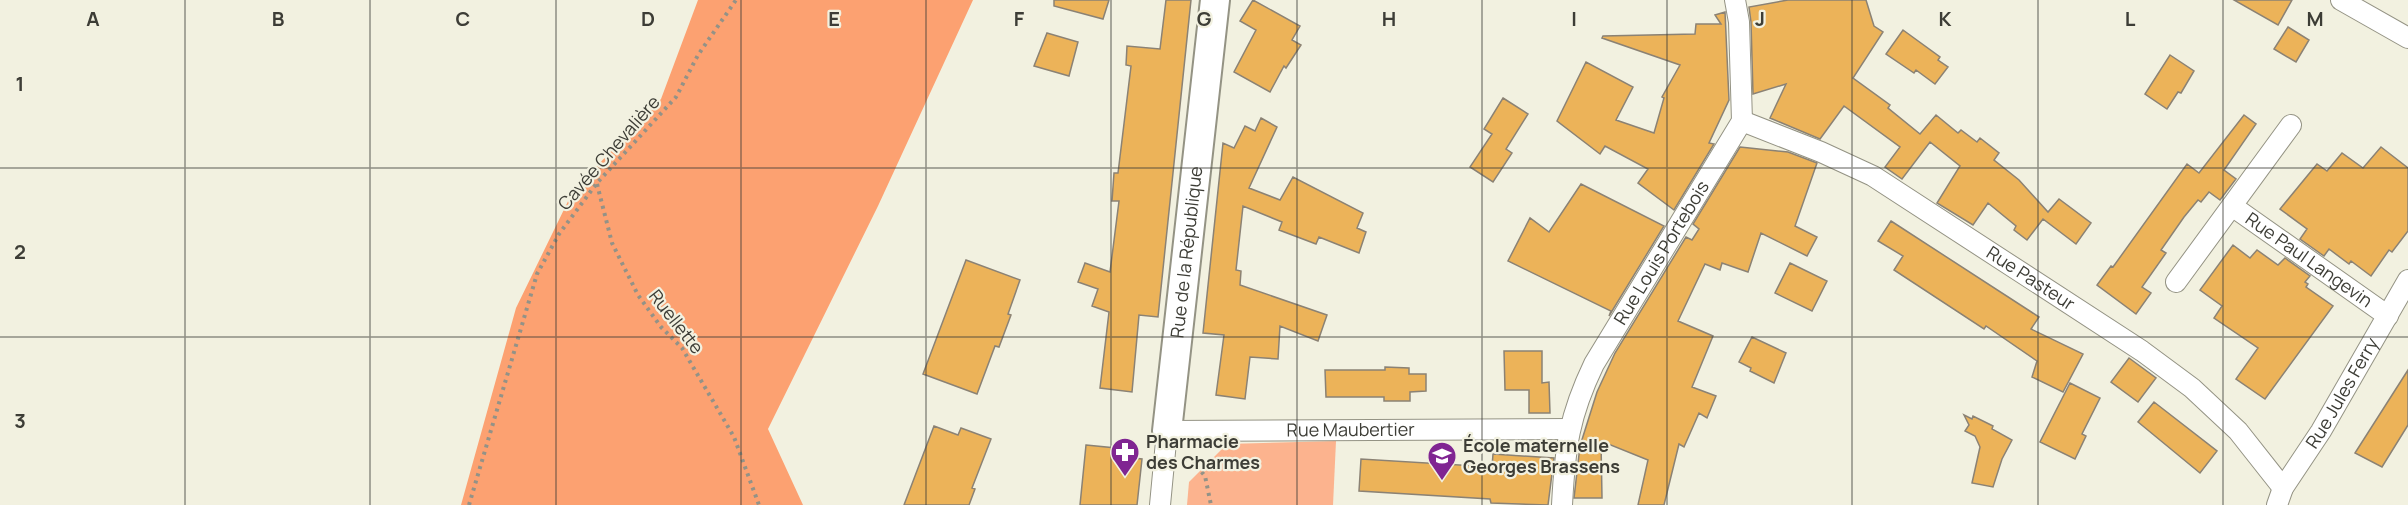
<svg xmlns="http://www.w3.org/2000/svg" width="2408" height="505" viewBox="0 0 2408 505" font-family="Manrope,sans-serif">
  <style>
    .green { fill: #fcb38e }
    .forest { fill: #fca171 }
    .building { fill: #ecb359; stroke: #8b8274; stroke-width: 1.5 }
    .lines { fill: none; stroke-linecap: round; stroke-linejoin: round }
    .minor-casing { stroke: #949384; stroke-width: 22 }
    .secondary-casing { stroke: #949384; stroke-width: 32 }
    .path { stroke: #939287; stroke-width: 4; stroke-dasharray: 3 4.5; stroke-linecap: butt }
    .minor { stroke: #fff; stroke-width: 20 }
    .secondary { stroke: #fff; stroke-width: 28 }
    .grid { fill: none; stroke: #3d3d36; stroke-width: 1.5; stroke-opacity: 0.55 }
    .labels { text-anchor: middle; stroke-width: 4.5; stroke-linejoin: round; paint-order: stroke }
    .street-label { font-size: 18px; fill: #3d3d36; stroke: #f2f1e0 }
    .poi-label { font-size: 18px; font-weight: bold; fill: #3d3d36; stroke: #f2f1e0; text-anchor: start }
    .grid-label { font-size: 20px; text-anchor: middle; font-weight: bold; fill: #3d3d36; stroke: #f2f1e0; stroke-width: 4.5; stroke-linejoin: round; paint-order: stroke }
  </style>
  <rect width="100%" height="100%" fill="#f2f1e0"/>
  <path class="green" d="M1336,441L1333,505H1187L1189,482L1227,444Z"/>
  <path class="forest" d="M698,0H973L878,206L768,429L803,505H461L516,308L573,191L661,99Z"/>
  <path class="building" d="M1054,0H1109L1103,19L1054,6Z
    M1166,0H1191L1158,317L1139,315L1132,392L1100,388L1109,312L1092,306L1098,289L1078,282L1085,263L1110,272L1119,201H1112L1114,173H1118L1131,66L1126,65L1127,46L1160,49Z
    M1253,0L1300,26L1292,40L1301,45L1286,68L1284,66L1270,92L1234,72L1256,30L1240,21Z
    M1788,0H1866L1874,26L1883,32L1853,78L1890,105L1888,108L1920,134L1936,115L1958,133L1961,130L1977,142L1980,138L1999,153L1994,160L2019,180L2048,212L2059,199L2091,223L2076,244L2043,219L2027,240L2014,230L2016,226L1988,203L1973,225L1937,203L1960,166L1930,142L1902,179L1885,167L1900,147L1844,106L1820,139L1770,118L1786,84L1753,94L1751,22L1749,7Z
    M2234,0H2292L2278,25Z
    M1725,12L1729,100L1709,143L1714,144L1674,210L1638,183L1648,169L1605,146L1600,154L1557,121L1586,62L1633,87L1616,120L1654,133L1664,98L1662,97L1680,65L1602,38L1603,36L1695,34L1696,24H1721L1715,15Z
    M2288,27L2309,40L2296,62L2274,49Z
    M1903,30L1940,57L1938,60L1948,67L1935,84L1916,70L1914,73L1886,54Z
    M1047,33L1078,42L1069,76L1034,66Z
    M2170,55L2194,71L2181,93L2178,92L2167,109L2145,94Z
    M1503,98L1528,114L1506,149L1512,153L1493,182L1470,167L1492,134L1484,129Z
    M2244,115L2256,124L2224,170L2236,179L2220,200L2209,192L2201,202L2198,200L2184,217L2161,250L2166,253L2142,287L2151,293L2136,314L2097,285L2111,266L2113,267L2187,164L2199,173Z
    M1261,118L1277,127L1249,188L1280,200L1293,177L1363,213L1357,228L1366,232L1359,253L1319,237L1316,244L1279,230L1282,222L1243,206L1236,270L1241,271L1240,285L1327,315L1318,341L1280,326L1278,359L1250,357L1245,399L1216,395L1224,335L1203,333L1223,143L1234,148L1245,126L1255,131Z
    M1740,147L1788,152L1817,163L1795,226L1817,237L1807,256L1761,233L1748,272L1722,263L1720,270L1705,264L1678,321L1713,336L1692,387L1716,396L1707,418L1699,413L1684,447L1679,444L1664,505H1638L1648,460L1601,441L1602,498H1574L1580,446L1597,392L1615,353L1686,237L1692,240L1699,229L1693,224Z
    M2381,147L2408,168V231L2392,252L2389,250L2371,276L2351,261L2349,264L2329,249L2324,256L2300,239L2307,229L2280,209L2317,164L2327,171L2342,153L2363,168Z
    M1581,184L1664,226L1609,316L1611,311L1508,261L1530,218L1549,232Z
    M1891,221L2039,317L2031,329L2083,354L2063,392L2032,377L2037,361L1986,326L1984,329L1894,270L1903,256L1878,241Z
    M2233,245L2250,258L2257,250L2278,265L2285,258L2310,276L2305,282L2308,284L2306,287L2333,306L2265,399L2236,379L2258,348L2214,318L2222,306L2200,290Z
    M966,260L1020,280L1008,314L1011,315L999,347L995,346L977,394L923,374Z
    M1790,263L1827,281L1812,311L1775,293Z
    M1752,337L1786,353L1774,383L1750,371L1751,368L1739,362Z
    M1504,351H1542V383L1549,382L1550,413H1529V390H1505Z
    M2129,358L2156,378L2138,402L2111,382Z
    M1385,367L1409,368V374H1426V391L1410,392V401H1384V397H1326L1325,370H1385Z
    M2408,370V425L2382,467L2355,453Z
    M2070,383L2100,398L2082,434L2086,436L2075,459L2040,442Z
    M2154,402L2217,451L2200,473L2138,422Z
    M1964,415L1972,419L1973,416L1993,426L1992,429L2012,440L2002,459L1993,487L1972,483L1980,447L1975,436L1965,431L1969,425Z
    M934,426L958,435L961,428L991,439L972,488L975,489L969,505H904Z
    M1086,445L1116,448L1115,456L1142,459L1137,505H1080Z
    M1493,454L1554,458L1548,505L1491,503L1490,499L1359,491L1361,459L1492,467Z"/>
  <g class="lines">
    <g class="minor-casing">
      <g id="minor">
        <path d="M2341,0L2408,38"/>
        <path id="s1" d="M1742,121L1821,152L1873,176L2142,351L2192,388L2238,431L2283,488"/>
        <path id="s2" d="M2232,206L2388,316"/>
        <path d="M2176,282L2291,125"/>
        <path id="s3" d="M1160,505L1167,431L1569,429"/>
        <path id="s4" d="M1562,505C1565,447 1569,416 1594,364L1742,121L1739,22L1735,0"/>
        <path id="s5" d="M2277,505L2283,488L2321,431L2408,280"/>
      </g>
    </g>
    <g class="secondary-casing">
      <g id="secondary">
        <path id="s6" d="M1167,431L1215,0"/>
      </g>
    </g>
    <path class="path" d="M597,184L612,243L638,295L661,327L682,348L734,437L759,505
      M1183,462L1195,464L1205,476L1211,505
      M469,505L537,274L559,234L597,183L676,97L698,55L736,0"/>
    <use href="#minor" class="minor"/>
    <use href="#secondary" class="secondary"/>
  </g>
  <path class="grid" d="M185,0V505M370,0V505M556,0V505M741,0V505M926,0V505M1111,0V505M1297,0V505M1482,0V505M1667,0V505M1852,0V505M2038,0V505M2223,0V505M0,168H2408M0,337H2408"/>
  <defs>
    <g id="pharmacy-pin" transform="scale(1.5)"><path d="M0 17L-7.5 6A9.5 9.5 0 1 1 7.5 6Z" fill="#802592" stroke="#f2f1e0"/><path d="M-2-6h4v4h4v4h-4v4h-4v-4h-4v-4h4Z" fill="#fff"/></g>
    <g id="school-pin" transform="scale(1.5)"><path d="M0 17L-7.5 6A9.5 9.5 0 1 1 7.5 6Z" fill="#802592" stroke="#f2f1e0"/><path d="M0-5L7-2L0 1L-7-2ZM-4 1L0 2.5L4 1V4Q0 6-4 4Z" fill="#fff"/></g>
  </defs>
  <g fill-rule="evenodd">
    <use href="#pharmacy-pin" x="1125" y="452"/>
    <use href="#school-pin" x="1442" y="456"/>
  </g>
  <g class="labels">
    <g class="street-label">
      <text transform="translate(609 153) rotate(-49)" y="6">Cavée Chevalière</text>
      <text dy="6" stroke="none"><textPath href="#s6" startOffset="180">Rue de la République</textPath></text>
      <text dy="6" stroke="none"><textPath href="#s4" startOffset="276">Rue Louis Portebois</textPath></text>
      <text dy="6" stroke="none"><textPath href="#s2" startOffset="94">Rue Paul Langevin</textPath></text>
      <text dy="6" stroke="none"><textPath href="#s1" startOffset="330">Rue Pasteur</textPath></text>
      <text transform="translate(676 322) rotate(52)" y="6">Ruellette</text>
      <text dy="6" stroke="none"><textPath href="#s5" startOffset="130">Rue Jules Ferry</textPath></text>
      <text dy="6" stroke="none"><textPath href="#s3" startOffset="258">Rue Maubertier</textPath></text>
    </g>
    <g class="poi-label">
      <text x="1146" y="448">Pharmacie<tspan x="1146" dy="21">des Charmes</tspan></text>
      <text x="1463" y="452">École maternelle<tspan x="1463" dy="21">Georges Brassens</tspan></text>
    </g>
  </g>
  <g class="grid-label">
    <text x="93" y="26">A</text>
    <text x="278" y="26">B</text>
    <text x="463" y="26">C</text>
    <text x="648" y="26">D</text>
    <text x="834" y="26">E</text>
    <text x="1019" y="26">F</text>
    <text x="1204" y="26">G</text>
    <text x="1389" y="26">H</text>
    <text x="1574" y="26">I</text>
    <text x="1760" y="26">J</text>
    <text x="1945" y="26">K</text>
    <text x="2130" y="26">L</text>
    <text x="2315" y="26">M</text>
    <text x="20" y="91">1</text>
    <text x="20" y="259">2</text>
    <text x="20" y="428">3</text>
  </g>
</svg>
